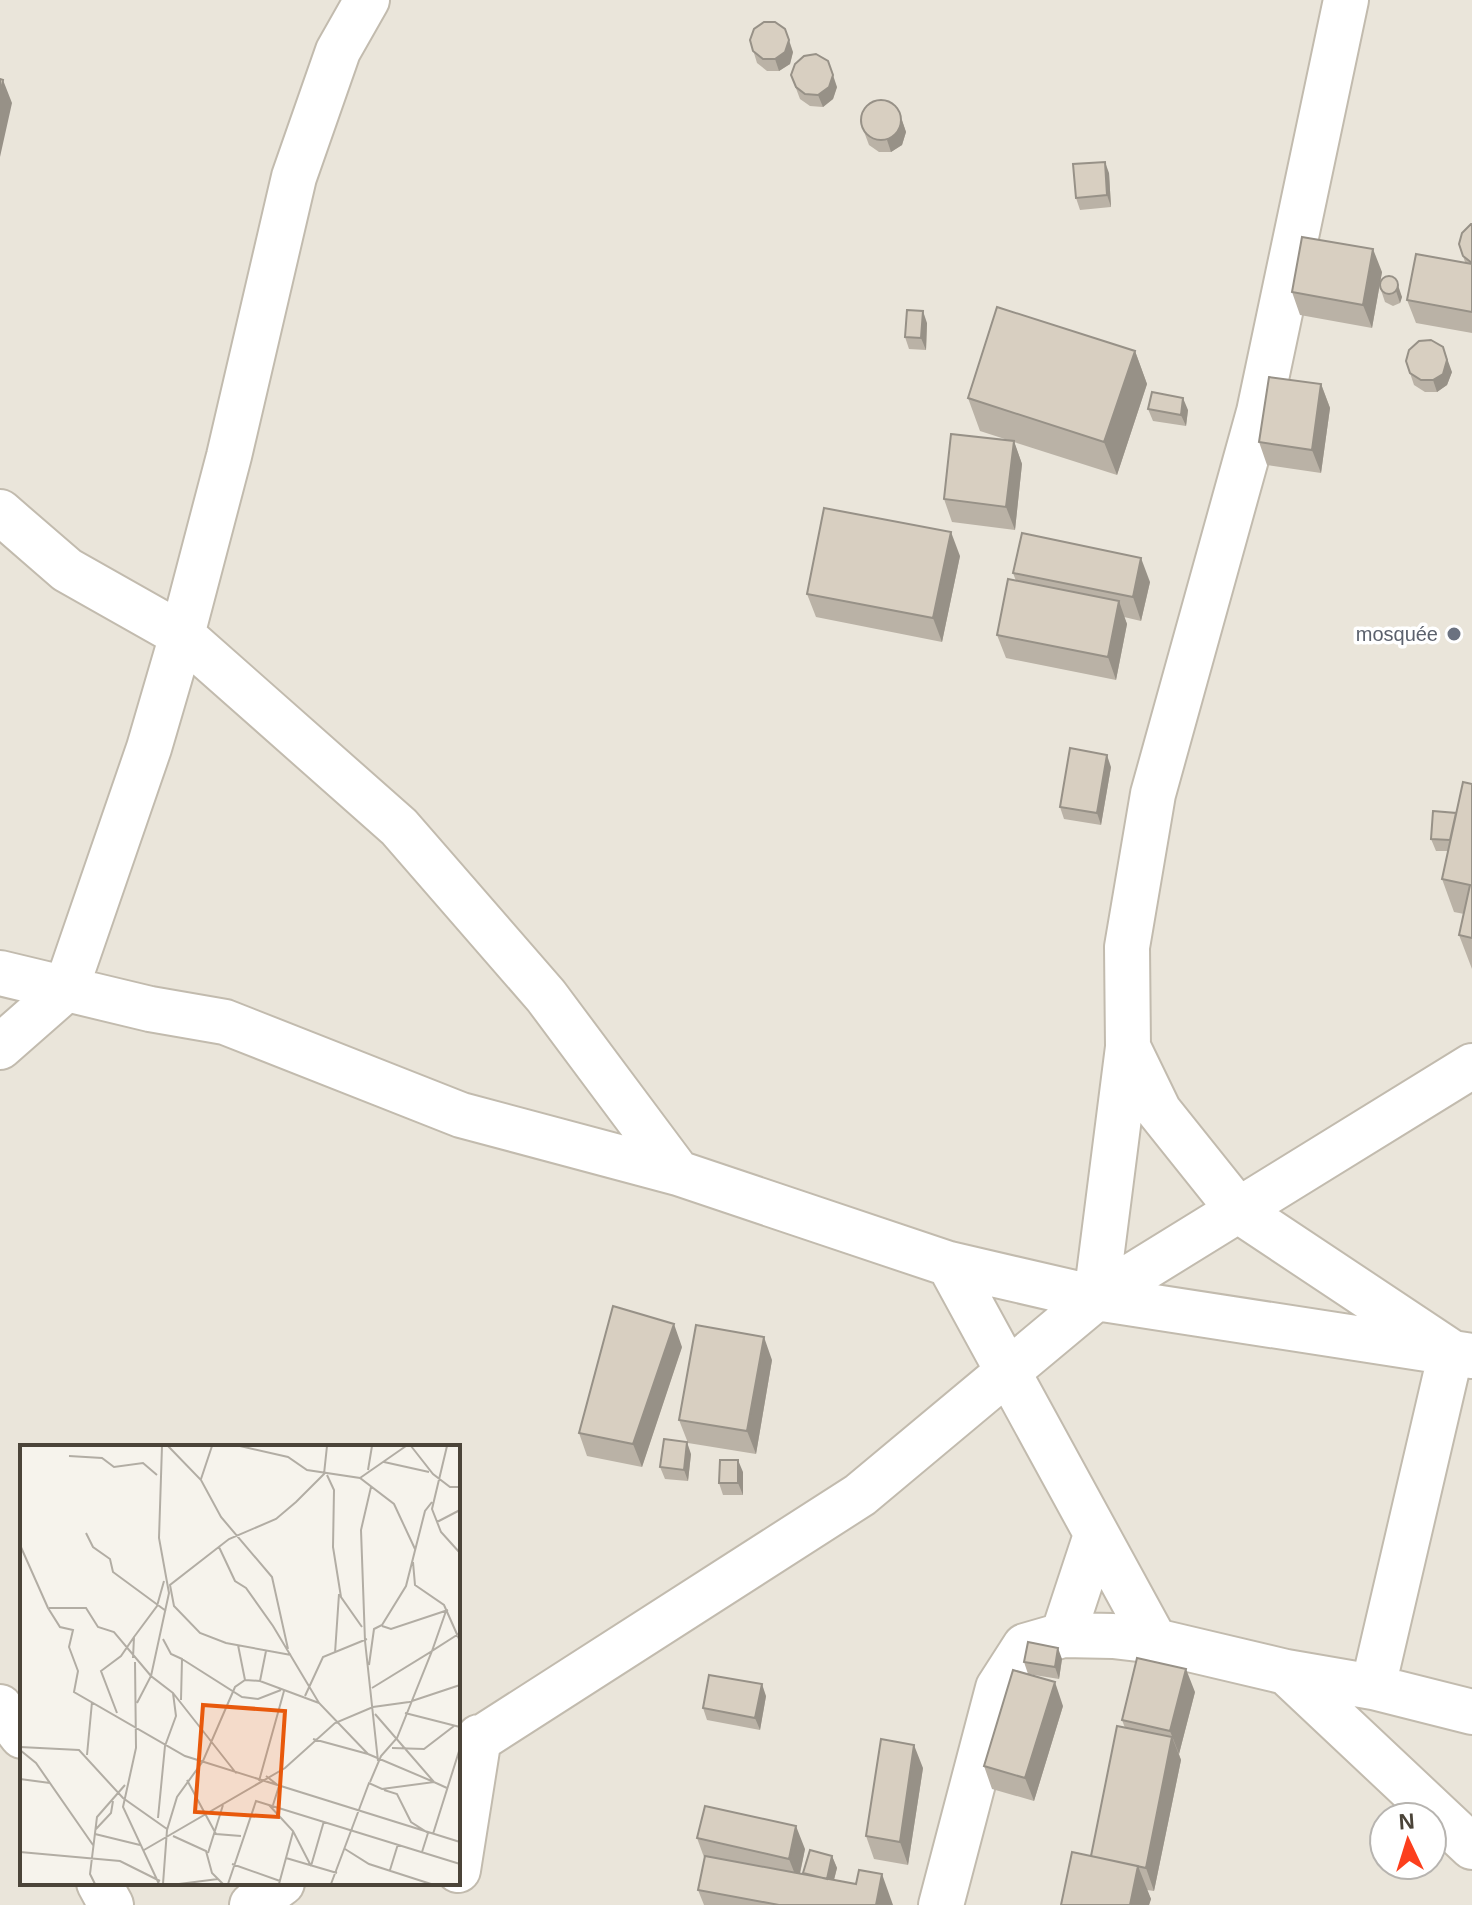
<svg xmlns="http://www.w3.org/2000/svg" width="1472" height="1905" viewBox="0 0 1472 1905" font-family="Helvetica,sans-serif">
  <style>
    .residential { fill: #eae5da; fill-rule: evenodd }
    .lines { fill: none; stroke-linecap: round; stroke-linejoin: round }
    .street-casing { stroke: #c2bbae; stroke-width: 48 }
    .street { stroke: #fff; stroke-width: 44 }
    .wall { fill: #bab2a6 }
    .shaded-wall { fill: #979187 }
    .building { fill: #d8cfc1; stroke: #979187; stroke-width: 2 }
    .worship-dot { fill: #6b7280; stroke: #fff; stroke-width: 3 }
    .labels { text-anchor: middle; stroke-width: 7; stroke-linejoin: round; paint-order: stroke }
    .worship-label { font-size: 20px; fill: #5b616d; stroke: #fff; text-anchor: end }
    .inset-road { fill: none; stroke: #b2ada4; stroke-width: 2 }
    .view { fill: #e8590c; fill-opacity: 0.15; stroke: #e8590c; stroke-width: 4 }
    .inset-edge { fill: none; stroke: #4b4439; stroke-width: 4 }
  </style>
  <rect width="100%" height="100%" fill="#f6f3ec"/>
  <path class="residential" d="M0,0H1472V1905H0ZM22,1447H458V1883H22ZM1384,1817H1432V1865H1384Z"/>
  <g class="lines">
    <g class="street-casing">
      <path id="street" d="M0,512L67,570L182,635L399,827L546,996L678,1173
        M0,973L150,1009L225,1022L461,1115L678,1173L949,1264L1096,1298L1472,1356
        M0,1047L66,989L149,748L182,635L229,456L294,177L338,51L367,0
        M1128,1047L1159,1111L1239,1211L1451,1352L1373,1687
        M949,1264L1155,1641
        M1096,1298L1128,1047L1127,947L1153,794L1259,412L1346,0
        M1063,1635L1096,1535
        M1286,1672L1472,1847
        M0,1707L22,1736
        M458,1753L860,1495L1096,1298L1472,1066
        M458,1870L479,1737
        M99,1883L111,1905
        M252,1905L282,1883
        M941,1905L998,1688L1025,1646L1063,1635L1113,1636L1155,1641L1286,1672L1373,1687L1472,1712"/>
    </g>
    <use href="#street" class="street"/>
  </g>
  <path class="wall" d="M750,40L793,52L790,64L779,71H767L757,63Z
    M791,75L837,87L833,99L823,107L810,106L800,99Z
    M897,107L906,132L902,145L891,152H879L869,145L860,121Z
    M1109,173L1111,207L1080,210L1076,198Z
    M1472,224V333L1416,323L1407,300L1465,262L1459,244Z
    M1382,272L1372,328L1300,315L1292,292Z
    M1389,276L1402,297L1400,303L1393,306L1385,302L1381,290Z
    M927,323L926,350L909,349L905,337Z
    M1135,351L1147,384L1117,475L1014,442L1022,464L1015,530L952,522L944,499L1008,440L980,431L968,398Z
    M1452,372L1447,385L1437,392H1425L1414,385L1410,373Z
    M1321,384L1330,408L1321,473L1267,465L1259,442Z
    M1148,409L1188,410L1186,426L1153,421Z
    M960,556L942,642L816,617L807,594Z
    M1013,573L1150,582L1141,621L1124,617L1127,624L1116,680L1006,658L997,635L1016,581Z
    M1111,767L1101,825L1064,819L1060,807Z
    M1472,784V969L1459,935L1464,914L1454,912L1442,879L1448,851H1436L1431,839L1456,813Z
    M682,1347L642,1467L587,1456L579,1433Z
    M772,1360L756,1454L688,1443L679,1420Z
    M691,1454L688,1481L665,1479L660,1467Z
    M743,1472V1495H723L719,1483Z
    M1062,1659L1059,1679L1028,1674L1024,1662Z
    M1195,1692L1179,1754L1181,1760L1154,1891L1147,1890L1151,1899L1149,1905H1061L1091,1856L1125,1728L1122,1720Z
    M766,1696L760,1730L707,1720L703,1708Z
    M1063,1706L1034,1801L992,1789L984,1766Z
    M923,1768L908,1865L874,1859L866,1836Z
    M697,1838L805,1849L800,1874H803L832,1856L837,1868L834,1880L893,1905H704L698,1890L705,1860Z"/>
  <path class="shaded-wall" d="M789,40L793,52L790,64L779,71L775,59Z
    M833,75L837,87L833,99L823,107L818,95Z
    M3,80L12,103L0,157V95Z
    M902,120L906,132L902,145L891,152L887,140Z
    M1105,162L1109,173L1111,207L1107,195Z
    M1373,249L1382,272L1372,328L1363,305Z
    M1398,285L1402,297L1400,303L1396,291Z
    M923,311L927,323L926,350L921,338Z
    M1443,347L1452,372L1447,385L1437,392L1433,380Z
    M1135,351L1147,384L1117,475L1104,442Z
    M1321,384L1330,408L1321,473L1312,450Z
    M1183,398L1188,410L1186,426L1181,415Z
    M1014,441L1022,464L1015,530L1006,507Z
    M951,532L960,556L942,642L933,618Z
    M1141,558L1150,582L1141,621L1133,597Z
    M1119,601L1127,624L1116,680L1108,657Z
    M1107,755L1111,767L1101,825L1097,813Z
    M674,1324L682,1347L642,1467L633,1444Z
    M764,1337L772,1360L756,1454L747,1431Z
    M687,1442L691,1454L688,1481L684,1470Z
    M738,1460L743,1472V1495L738,1483Z
    M1058,1648L1062,1659L1059,1679L1055,1667Z
    M1186,1669L1195,1692L1179,1754L1170,1731Z
    M1055,1682L1063,1706L1034,1801L1025,1778Z
    M762,1684L766,1696L760,1730L755,1718Z
    M1172,1737L1181,1760L1154,1891L1146,1868Z
    M914,1745L923,1768L908,1865L900,1842Z
    M796,1826L805,1849L798,1882L789,1859Z
    M832,1856L837,1868L831,1891L826,1879Z
    M1138,1866L1151,1899L1149,1905H1130Z
    M882,1874L893,1905H876Z"/>
  <path class="building" d="M764,22H775L785,29L789,40L785,52L775,59H763L753,51L750,40L754,29Z
    M816,54L828,61L833,75L829,87L818,95L805,94L796,87L791,75L795,64L804,56Z
    M0,79L3,80L0,95Z
    M861 120a20 20 0 1 1 40 0a20 20 0 1 1-40 0Z
    M1105,162L1107,195L1076,198L1073,164Z
    M1471,224H1472V263L1463,256L1459,244L1462,233Z
    M1302,237L1373,249L1363,305L1292,292Z
    M1416,254L1472,264V312L1407,300Z
    M1380 285a9 9 0 1 1 18 0a9 9 0 1 1-18 0Z
    M997,307L1135,351L1104,442L968,398Z
    M907,310L923,311L921,338L905,337Z
    M1431,340L1443,347L1447,360L1443,374L1433,380H1421L1410,373L1406,361L1409,350L1419,341Z
    M1269,377L1321,384L1312,450L1259,442Z
    M1152,392L1183,398L1181,415L1148,409Z
    M951,434L1014,441L1006,507L944,499Z
    M824,508L951,532L933,618L807,594Z
    M1022,533L1141,558L1133,597L1013,573Z
    M1008,579L1119,601L1108,657L997,635Z
    M1070,748L1107,755L1097,813L1060,807Z
    M1463,782L1472,784V938L1459,935L1470,885L1442,879Z
    M1433,811L1456,813L1450,840L1431,839Z
    M613,1306L674,1324L633,1444L579,1433Z
    M696,1325L764,1337L747,1431L679,1420Z
    M664,1439L687,1442L684,1470L660,1467Z
    M720,1460H738V1483H719Z
    M1028,1642L1058,1648L1055,1667L1024,1662Z
    M1137,1658L1186,1669L1170,1731L1122,1720Z
    M1013,1670L1055,1682L1025,1778L984,1766Z
    M709,1675L762,1684L755,1718L703,1708Z
    M1117,1726L1172,1737L1146,1868L1091,1856Z
    M881,1739L914,1745L900,1842L866,1836Z
    M705,1806L796,1826L789,1859L697,1838Z
    M810,1850L832,1856L827,1879L803,1873Z
    M1072,1852L1138,1866L1130,1905H1061Z
    M705,1856L856,1884L859,1870L882,1874L876,1905H779L698,1890Z"/>
  <circle class="worship-dot" cx="1454" cy="634" r="8"/>
  <g class="labels">
    <g class="worship-label">
      <text x="1438" y="641">mosquée</text>
    </g>
  </g>
  <g transform="translate(20 1445)">
    <rect width="440" height="440" fill="#f6f3ec"/>
    <path class="inset-road" d="M148,1L181,35L201,72L252,132L268,204M220,1L268,12L287,25L340,33L374,59L395,104M391,1L413,29L430,42H440M427,1L412,64L421,87L440,108M49,11L82,13L94,22L123,18L137,30M364,17L409,27M348,25L352,1M307,30L314,45L313,102L321,152L342,182M340,33L386,1M181,34L192,1M351,42L341,85L345,196L358,316M417,77L440,65M66,88L73,102L90,114L93,127L146,166M0,100L28,163L40,182L53,185L49,202L58,226L54,247L165,311L440,397M199,102L215,136L226,143L253,181L299,258L348,309M393,117L395,140L424,160L440,196M29,163H66L78,182L94,187L131,231L117,258M362,181L371,184L428,165M143,194L151,209L162,214L161,255M218,200L225,235M315,208L319,149M271,210L206,198L180,188L154,161L150,140L209,94L256,74L276,57L304,29L307,1M113,213L114,192L137,161L144,136M162,214L222,252L238,254L261,245M115,217L116,303L103,362L139,439M349,220L354,184L362,180L386,141L405,66L412,57M240,236L246,206M352,243L412,206L426,166M153,248L216,328M285,251L303,212L347,194M97,268L81,226L101,211L114,192M385,268L440,282M355,269L414,337M293,294L348,309L414,337M0,302L59,305L103,353L147,384M372,303L404,304L434,281M0,305L16,318L73,400M67,310L72,257M246,331L259,341L253,360M0,334L30,338M167,335L196,389L221,391M239,336L264,246M350,337L361,311L377,293L412,206L440,188M364,345L377,349L391,377L408,388L402,407M249,360L273,386L291,421M138,373L145,301L156,271L153,248L131,231L149,148L139,93L142,1M76,384L91,368L93,356M75,389L120,400M413,389L440,303M153,391L186,406L192,428L203,439M325,404L349,419L411,439M124,405L265,323L315,278L353,262L389,257L440,240M0,407L100,416L140,436M188,408L203,360M266,413L317,428M212,419L260,436M291,421L304,376M370,425L378,399M75,439L70,429L77,372L105,340M143,439L147,385L157,352L183,316L215,242L225,235L240,236L299,258M159,439L198,434M208,439L236,356L440,419M259,439L273,387M311,439L349,338L362,344L414,337L427,343"/>
    <path class="view" d="M183,260L265,266L258,372L175,367Z"/>
    <rect width="440" height="440" class="inset-edge"/>
  </g>
  <g transform="translate(1408 1841) rotate(356)"><circle r="38" fill="#ffffff" stroke="#b7b4b0" stroke-width="2"/>
  <path d="M0-6L14 30L0 20L-14 30Z" fill="#fc3f1d"/>
  <text y="-12" font-size="22" font-weight="bold" text-anchor="middle" fill="#4b4439">N</text>
  </g>
</svg>
